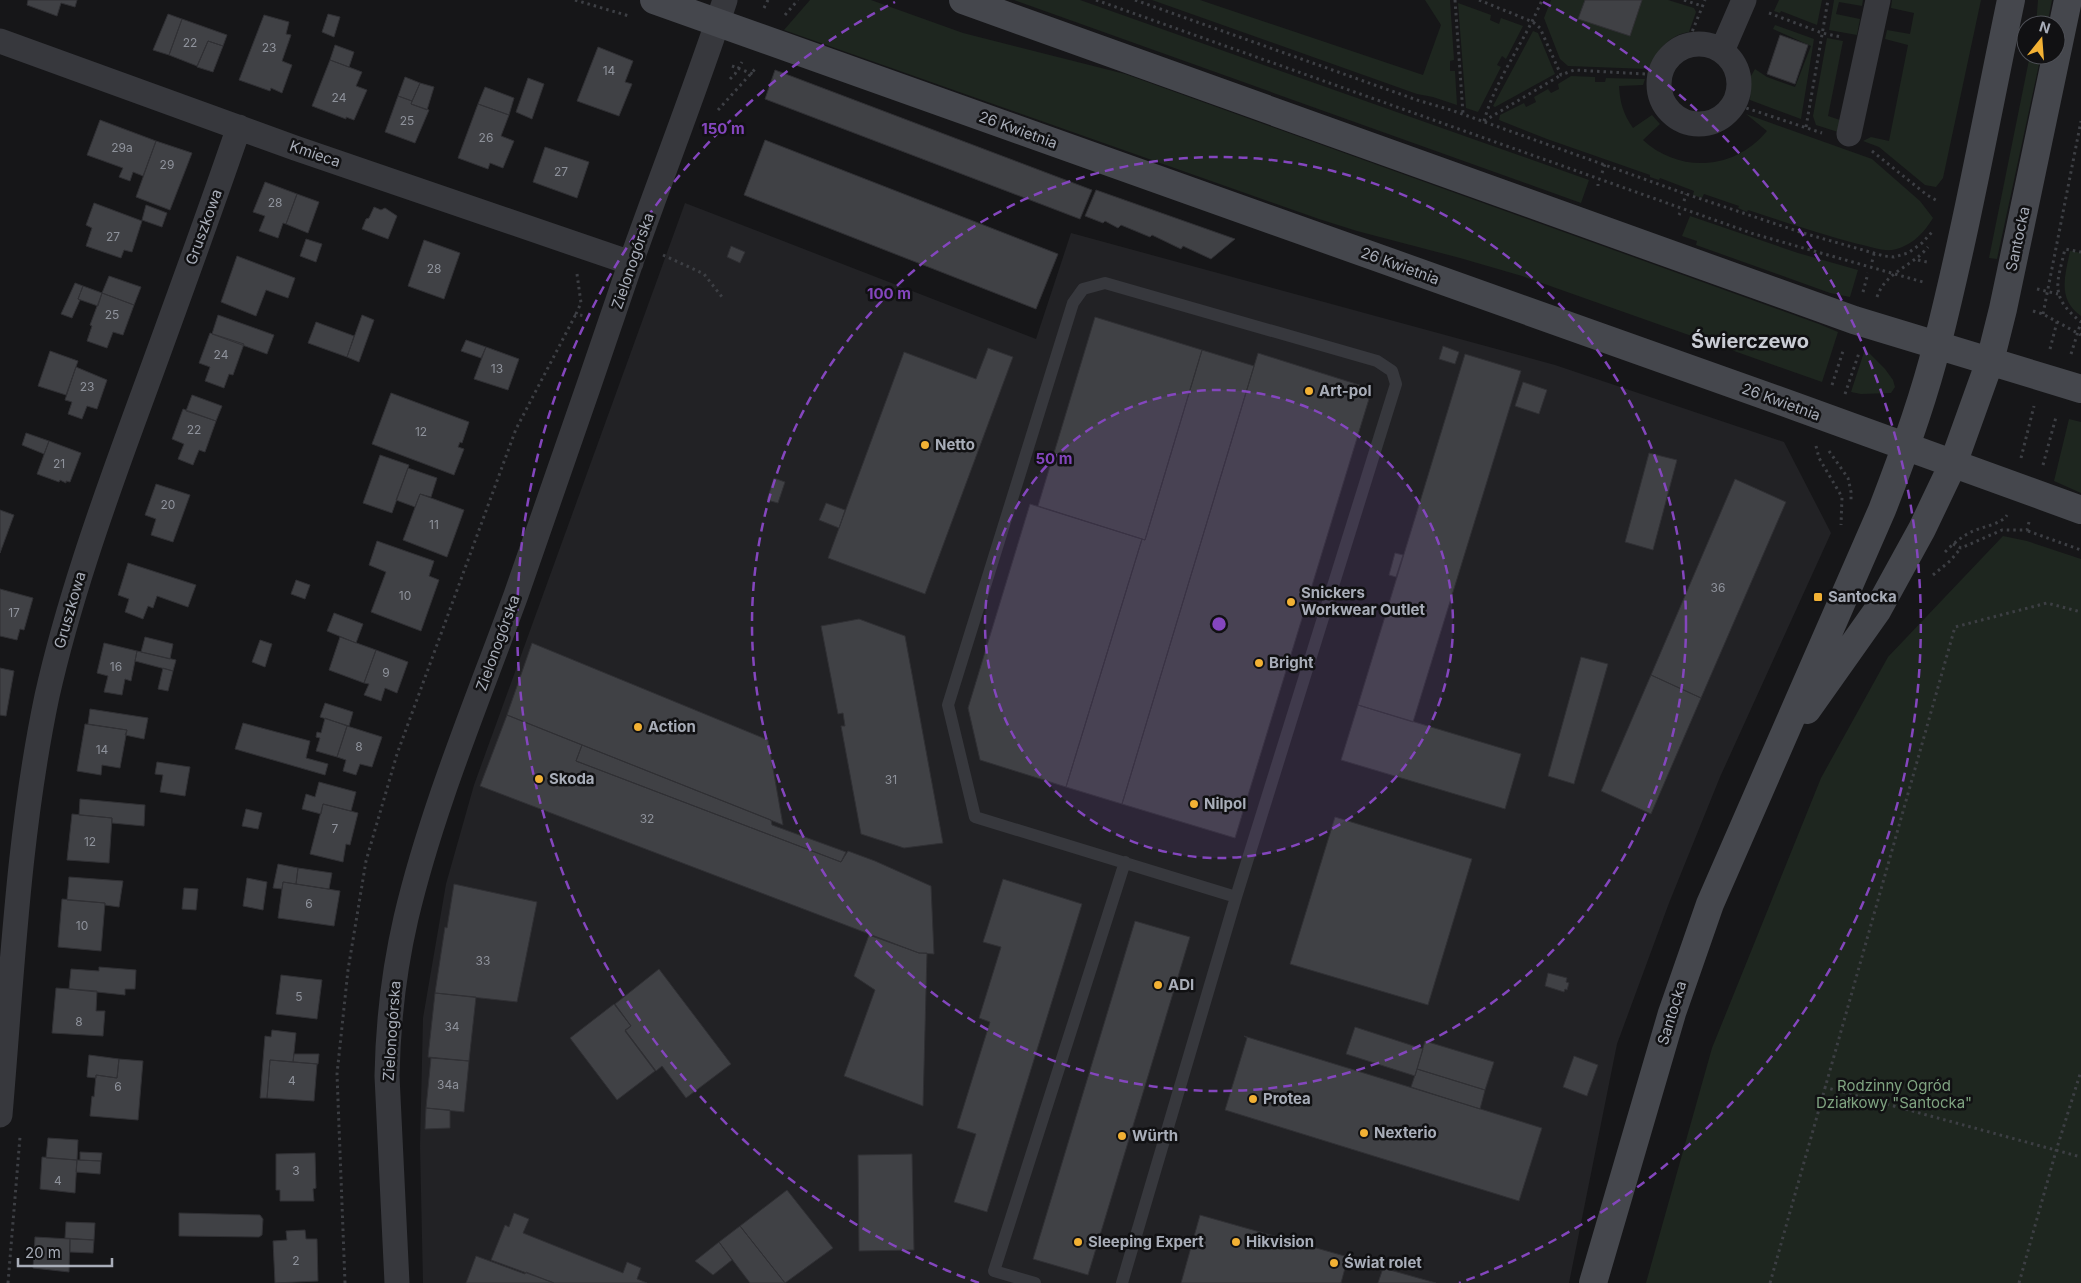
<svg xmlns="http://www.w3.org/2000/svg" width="2081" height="1283" viewBox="0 0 2081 1283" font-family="Inter,sans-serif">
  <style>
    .built { fill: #222225 }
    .green { fill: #1e261f }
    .building { fill: #404145; stroke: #303034 }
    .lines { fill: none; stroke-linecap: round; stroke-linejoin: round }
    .path { stroke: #3d3f44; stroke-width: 3; stroke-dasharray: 2.5 4; stroke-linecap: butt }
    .lane { stroke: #37383d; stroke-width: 12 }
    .street { stroke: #37383d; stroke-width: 25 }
    .secondary { stroke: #45474d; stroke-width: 28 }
    .ring { fill: none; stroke: #8446be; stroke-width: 2.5; stroke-dasharray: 9 6 }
    .poi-dot { fill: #f2b134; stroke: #111113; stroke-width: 2 }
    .labels { text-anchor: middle; stroke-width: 5; stroke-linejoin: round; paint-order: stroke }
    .number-label { font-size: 12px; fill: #8e929b }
    .street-label { font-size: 15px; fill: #a8adb8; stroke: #111113 }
    .poi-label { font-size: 15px; font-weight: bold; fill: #a8adb8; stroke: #111113; text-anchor: start }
    .park-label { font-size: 15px; fill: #7fa381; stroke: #111113 }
    .district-label { font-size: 20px; font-weight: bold; fill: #c9ccd4; stroke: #111113 }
    .centre { fill: #8446be; stroke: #111113; stroke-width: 2.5 }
    .ring-label { font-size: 15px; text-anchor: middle; font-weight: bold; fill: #8446be; stroke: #111113; stroke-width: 5; stroke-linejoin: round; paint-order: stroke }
  </style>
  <rect width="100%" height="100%" fill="#161618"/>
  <path class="built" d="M685,203L1036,339L1071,233L1555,365L1784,442L1831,533L1720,777L1669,903L1617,1044L1569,1283H423L420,1146L423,1018L446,884L474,785Z"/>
  <path class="green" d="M810,0H871L963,33L1125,74L1819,324L1838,332L1822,382L1522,276L1460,258L1357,231L1319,219L784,30Z
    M1014,0H1080L1589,180L1581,203Z
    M1152,0H1200L1423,75L1441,25L1425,0H1450L1454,60L1450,61V71H1455L1457,105L1433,97L1417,94Z
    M1551,0H1585L1579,19L1630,36L1642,0H1668L1694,8L1696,12L1689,32C1668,35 1657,52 1648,69L1568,66L1560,59L1544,18Z
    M1779,0H1822L1817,25L1781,11L1780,13L1774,11Z
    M1834,0H1863L1862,6L1839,2L1836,14L1860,19L1857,35L1829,30Z
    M1892,0H1981L1943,178L1936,187L1925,185L1879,147L1863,141L1871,137L1889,141L1908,45L1885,39L1887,30L1910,34L1914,13L1891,8Z
    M2038,0H2052L2047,25H2036Z
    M1458,3L1491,15L1490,20L1499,24L1501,18L1523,26L1506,59L1502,56L1497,65L1501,67L1478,112L1466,108Z
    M1775,25L1814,39L1801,119L1750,100L1751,76L1755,69L1767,77L1795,87L1811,46L1773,29Z
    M1533,31L1538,33L1555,74L1495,107L1493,106Z
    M1827,38L1843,41L1828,116L1840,120L1838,132L1816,125L1813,116Z
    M2030,55H2041L1997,259L1989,258Z
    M1571,76L1595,77V82H1605L1606,78L1645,79L1643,85L1619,86C1620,102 1623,114 1633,128L1652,115L1660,124L1643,140C1680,174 1735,170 1767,131L1746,114L1872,159L1920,201L1933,218C1923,234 1912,246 1892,250C1881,251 1869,246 1858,244C1821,234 1784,222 1748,210L1747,212L1738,208L1739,206L1704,194L1702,198L1693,195L1694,191L1660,178L1659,180L1650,177V175L1547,139L1499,120L1500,115L1524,103L1526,107L1536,102L1534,97L1548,89L1551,93L1559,89L1558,84Z
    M1690,216L1798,253L1858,270L1850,297L1830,293L1696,245L1697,241L1682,236Z
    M2070,251L2081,253V316C2057,299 2065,276 2070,251Z
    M1865,349L1885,369L1893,380L1895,387L1891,393L1861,394L1851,392Z
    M2069,419L2081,422V493L2054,481Z
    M2003,536L2027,541L2081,559V1283H1646L1712,1048L1821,778L1888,657Z"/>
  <path class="building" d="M28,0H77L75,7L61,3L57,16L27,5Z
    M1585,0H1642L1630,36L1578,19Z
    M168,14L182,19L169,55L153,50Z
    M328,14L340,17L334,37L322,32Z
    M264,15L289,22L286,34L291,35L282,61L292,65L282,93L271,88L270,91L239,80Z
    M182,19L227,35L223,46L208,41L197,66L169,55Z
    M1780,35L1808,45L1795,84L1767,74Z
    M208,41L223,46L213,72L197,67Z
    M335,45L354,52L349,67L330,60Z
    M598,47L633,61L625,82L632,84L619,116L577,101Z
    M330,60L362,72L356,86L367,90L354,120L346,117V119L312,106Z
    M775,70L1092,190L1080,219L765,99Z
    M405,77L420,83L412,101L398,96Z
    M528,78L544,84L532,119L516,112Z
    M420,83L434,87L427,110L411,104Z
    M485,87L514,98L509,115L478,104Z
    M398,96L412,101L411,104L429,110L415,143L385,132Z
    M478,104L509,115L501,136L514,141L503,168L490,163L488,169L458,158Z
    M100,120L156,141L143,176L133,172L130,181L119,177L123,168L87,155Z
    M765,140L1058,254L1036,309L744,195Z
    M156,141L192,153L170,210L136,197Z
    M545,147L589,162L577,198L533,182Z
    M265,182L297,194L286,224L283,223L278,238L259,231L265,216L253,212Z
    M1096,190L1235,239L1211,259L1183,246L1181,249L1152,235L1150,237L1121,225L1118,228L1105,221L1103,223L1085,216Z
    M297,194L319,202L308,233L286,224Z
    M94,203L142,221L132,252L124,250L121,258L86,246L92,228L86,225Z
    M146,205L167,213L162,227L142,220Z
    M374,207L381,210L385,208L397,216L388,239L362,229L366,219L369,218Z
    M306,239L322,244L316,262L300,256Z
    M424,240L460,253L444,299L408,286Z
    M731,246L745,252L740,263L727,257Z
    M237,256L295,278L288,298L266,290L256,316L221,302Z
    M109,276L141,287L134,305L102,293Z
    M75,283L83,286L78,299L80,300L72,318L61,314Z
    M83,286L102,293L98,306L78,299Z
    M102,293L134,305L123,335L113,332L107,348L87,341L92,326L90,325Z
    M218,315L274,335L267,354L212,334Z
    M362,315L374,320L359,362L347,357Z
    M1095,317L1202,350L1145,540L1038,506Z
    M316,322L354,336L347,357L308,343Z
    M210,333L244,344L233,375L229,374L224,388L205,381L210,367L199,363Z
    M466,340L486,347L481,358L461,351Z
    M1443,346L1459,352L1455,364L1439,359Z
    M486,347L519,359L508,390L474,379Z
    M988,348L1013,357L925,594L828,558L904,352L976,379Z
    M1202,350L1254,366L1122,804L1066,787L1142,539L1145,540Z
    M50,351L78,361L66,395L38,386Z
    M1258,353L1372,389L1235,838L1122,804Z
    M1465,354L1521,371L1413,722L1358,705Z
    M76,367L107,380L97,409L87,406L82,419L68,414L72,402L65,400Z
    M1523,382L1547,390L1539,414L1515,406Z
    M391,393L469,422L462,443L460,442L458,447L464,449L454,475L372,444Z
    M192,395L222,406L216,421L186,411Z
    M183,409L216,421L205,452L199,450L193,465L178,459L184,444L172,439Z
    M26,433L49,441L44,454L22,445Z
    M49,441L81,453L70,482L66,481V483L60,480L59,482L37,474Z
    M1649,453L1677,460L1653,550L1625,542Z
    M380,455L409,465L392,513L363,503Z
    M408,468L437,478L431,497L420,494L415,507L396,500Z
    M774,478L785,482L778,503L767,500Z
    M1735,479L1786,502L1701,698L1651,675Z
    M156,484L190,495L173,542L151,535L156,519L145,515Z
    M420,494L464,510L447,557L403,540Z
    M826,503L845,510L839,528L819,520Z
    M1030,504L1142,539L1066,787L980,760L968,708Z
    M0,510L14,515L0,553Z
    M377,541L434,561L429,576L439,580L421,631L371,612L386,572L369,565Z
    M1395,553L1403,555L1396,577L1389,575Z
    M128,563L196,585L188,607L157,596L153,608L148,606L143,619L125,612L129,599L118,595Z
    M296,580L310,585L305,599L291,594Z
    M0,589L33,598L24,630L20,629L17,640L0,636Z
    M334,613L363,624L356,643L327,631Z
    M859,619L905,636L943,843L904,848L861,834L841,726H845L843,713L838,714L821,626Z
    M145,637L173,644L170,659L141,652Z
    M340,637L376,650L364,683L329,670Z
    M260,640L272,644L265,667L252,662Z
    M104,643L137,651L131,681L125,679L122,695L104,692L108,676L97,673Z
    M532,643L768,740L783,825L507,715Z
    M376,650L408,662L397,693L385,688L381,701L364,695L369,684L364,683Z
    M137,651L176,660L173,671L135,661Z
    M1581,657L1608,664L1574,784L1548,776Z
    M0,668L14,671L6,716L0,715Z
    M163,668L173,671L168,691L158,689Z
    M1651,675L1701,698L1651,814L1601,791Z
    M325,703L353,712L349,726L320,717Z
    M1358,705L1521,754L1505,809L1341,760Z
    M90,709L148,718L144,739L125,735L127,730L88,724Z
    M507,715L582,745L576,761L841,862L848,851L875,861L931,886L934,954L919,953L480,786Z
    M325,718L347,726L337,757L316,751L320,738L316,737L317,732L321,733Z
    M243,723L310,741L306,758L328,764L325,775L235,749Z
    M85,724L127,730L120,768L102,765L101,775L77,771Z
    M347,726L382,737L372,767L360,764L356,775L343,771L346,760L337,757Z
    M582,745L771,820L772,825L846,852L841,862L576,761Z
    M157,762L190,767L185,796L160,792L163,775L155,774Z
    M319,782L356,792L351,811L323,804L321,814L302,809L306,794L315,797Z
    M80,799L145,805L144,826L112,823V818L79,815Z
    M323,804L358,813L350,845L346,844L343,862L310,854Z
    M246,809L262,813L258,829L242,826Z
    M72,814L112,818L109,863L67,860Z
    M1335,817L1472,859L1428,1005L1290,964Z
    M278,864L298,868L296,884L283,882L282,889L273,888Z
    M298,868L332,873L329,889L296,884Z
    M69,877L123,881L119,907L105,905V903L67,900Z
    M247,878L267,882L263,910L243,906Z
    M1003,879L1082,904L987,1212L954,1202L976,1134L957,1128L990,1022L979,1018L1001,947L983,942Z
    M283,882L340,891L334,926L278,918Z
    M454,884L537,902L517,1002L435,993L445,927L447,928Z
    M184,888L198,889L196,910L182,909Z
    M62,899L105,903L101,951L58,947Z
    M1135,921L1190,937L1088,1275L1033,1259Z
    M869,935L919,953H927L923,1106L844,1076L875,990L854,976Z
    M99,967L136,970L135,989H125V995L69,989L71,969L99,971Z
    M659,969L731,1064L686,1098L662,1066L656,1071L625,1030L631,1026L615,1004Z
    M1548,973L1567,978L1566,982L1569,983L1567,990L1565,989L1564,992L1545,986Z
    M281,975L322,980L317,1019L276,1014Z
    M56,988L97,991L96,1011H105L103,1036L52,1033Z
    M435,993L476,997L469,1061L428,1057Z
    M614,1004L631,1026L625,1031L655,1071L617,1100L570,1038Z
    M1355,1027L1423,1049L1415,1076L1346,1054Z
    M272,1030L296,1033L293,1062L270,1060L267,1098H260L265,1036L271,1037Z
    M1244,1036L1542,1128L1519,1201L1225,1110L1247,1038Z
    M1425,1041L1494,1062L1485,1090L1417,1069Z
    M294,1054H319L318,1064L293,1062Z
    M89,1055L119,1059L117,1078L96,1075V1078L87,1077Z
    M1574,1056L1598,1065L1587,1096L1563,1087Z
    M431,1058L469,1061L464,1112L426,1108Z
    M119,1059L143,1061L138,1120L90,1116L92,1096L94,1097L96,1075L117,1078Z
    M270,1060L317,1064L314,1101L267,1098Z
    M1417,1069L1485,1090L1480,1109L1411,1087Z
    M426,1108L450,1110V1128L425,1129Z
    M48,1138L78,1140L77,1160L46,1158Z
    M80,1152L102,1153L101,1161L80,1160Z
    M315,1153L316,1188L313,1189L314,1201H280V1190H276V1154Z
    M912,1154L914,1250L859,1251L858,1155Z
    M42,1157L77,1160L75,1193L40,1189Z
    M77,1160L101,1161L100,1174L76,1172Z
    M787,1190L833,1248L785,1283L740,1226Z
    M179,1213L260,1215L263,1219L262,1235L259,1237L179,1236Z
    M514,1213L529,1219L523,1233L623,1273L627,1262L641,1268L637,1279L647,1283H554L491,1260L505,1225L509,1227Z
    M1200,1215L1348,1257L1341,1283H1181Z
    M66,1222L95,1223L94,1240L65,1238Z
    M740,1226L785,1283H750L719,1242Z
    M305,1230L306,1239H317L318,1281L275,1283L273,1241L287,1240L286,1231Z
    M35,1237L70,1239L69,1272L33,1268Z
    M70,1239L94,1240L93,1253L70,1252Z
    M719,1242L732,1260L713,1275L695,1261Z
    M476,1256L525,1274L526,1272L554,1283H466Z
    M1383,1268L1436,1283H1378Z"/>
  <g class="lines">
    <path class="path" d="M575,0L629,16
      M1096,0L1754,234L1923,282
      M1135,0L1417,100L1451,110L1686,194L1803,233L1884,256L1894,257L1908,253L1922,243L1933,231
      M1455,0L1463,114
      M1479,0L1533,22L1540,28L1561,75L1574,70L1645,74L1659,79
      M1684,0L1702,6
      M764,8L768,0
      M1769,13L1822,33L1841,37
      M785,15L798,0
      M1692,44V32L1705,0
      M732,66L753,74
      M730,79L735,74L742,62
      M1734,104L1822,133
      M718,110L756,68
      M1484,121C1496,78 1525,41 1542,0
      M1484,121L1561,75
      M1806,127L1828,0
      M1872,151L1927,195L1939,202
      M1602,173L1605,164
      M1598,186V184
      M1684,201L1686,194
      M1679,215L1680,213
      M663,255L704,274L722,297
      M1918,260L1927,262
      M1872,262L1874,254
      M577,274L581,303L576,314L584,316
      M2037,289L2058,294
      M1863,292L1868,273
      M1877,297C1886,271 1912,267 1928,247
      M2033,311L2043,314L2081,335
      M2043,314L2081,121
      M2050,349L2057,322
      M2071,354L2081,322C2049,296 2057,284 2065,249L2081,252
      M1832,385L1844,348
      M1845,394L1859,353
      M1816,446L1819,458L1842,497L1841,525
      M1829,451L1848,478L1851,492V503
      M2021,458L2034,406
      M2043,465L2056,417
      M2028,531L2081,550
      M1953,544L1961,548L2002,530H2027L2029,522
      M1945,552C1953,544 1961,537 1971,532C1981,527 2002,524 2007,515
      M1933,575L1950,561L1961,548
      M1824,1087L2081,1157
      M8,1283L20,1137
      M345,1283L337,1074L348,970L366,861L397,754L516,429L576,314
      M1770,1283L1955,627L2047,603L2081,612
      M2019,1283L2056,1151L2081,1071"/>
    <path class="lane" d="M1035,1283L994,1271L1125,862
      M1122,1283L1236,897L1396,384L1392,371L1377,361L1105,283L1083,289L1073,303L948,705L975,817L1236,897"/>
    <path class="street" d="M0,41L295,148L631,263
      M1659 84a40 40 0 1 1 80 0a40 40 0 1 1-80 0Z
      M1722,51L1744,0
      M1849,134L1878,0
      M0,1115C12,975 18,834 47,696C68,603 100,512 133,422C169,324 205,226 239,127
      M397,1283L387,1076C388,1023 394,970 406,918C432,808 477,702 516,595C555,485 593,373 631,262C662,174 696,88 725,0"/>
    <path class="secondary" d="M654,0L1797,407L2081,510
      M963,0L1854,320L2081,389
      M1807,710L1877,611L1922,529L1953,464L1990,361L2003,309L2068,0
      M1593,1283L1672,1013L1710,904L1882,510C1903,456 1923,401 1937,345C1966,231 1987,115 2011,0"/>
  </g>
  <circle cx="1219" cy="624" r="234" fill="#8446be" fill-opacity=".12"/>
  <g class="ring">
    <circle cx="1219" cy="624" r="234"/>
    <circle cx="1219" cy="624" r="467"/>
    <path d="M979 1283A701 701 0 0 1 895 2M1543 2A701 701 0 0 1 1459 1283"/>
  </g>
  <g class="poi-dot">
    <circle cx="1309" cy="391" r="5"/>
    <circle cx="925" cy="445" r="5"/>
    <rect x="1813" y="592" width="10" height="10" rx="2.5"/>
    <circle cx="1291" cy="602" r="5"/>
    <circle cx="1259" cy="663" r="5"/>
    <circle cx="638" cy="727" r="5"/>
    <circle cx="539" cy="779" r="5"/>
    <circle cx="1194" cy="804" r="5"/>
    <circle cx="1158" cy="985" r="5"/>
    <circle cx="1253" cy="1099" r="5"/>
    <circle cx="1364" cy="1133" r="5"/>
    <circle cx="1122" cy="1136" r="5"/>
    <circle cx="1078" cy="1242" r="5"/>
    <circle cx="1236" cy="1242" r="5"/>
    <circle cx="1334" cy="1263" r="5"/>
  </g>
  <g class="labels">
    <g class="number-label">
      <text x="190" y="47">22</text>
      <text x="269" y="52">23</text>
      <text x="609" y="75">14</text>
      <text x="339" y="102">24</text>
      <text x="407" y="125">25</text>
      <text x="486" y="142">26</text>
      <text x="122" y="152">29a</text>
      <text x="167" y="169">29</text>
      <text x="561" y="176">27</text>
      <text x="275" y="207">28</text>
      <text x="113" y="241">27</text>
      <text x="434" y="273">28</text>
      <text x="112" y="319">25</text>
      <text x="221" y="359">24</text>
      <text x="497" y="373">13</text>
      <text x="87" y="391">23</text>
      <text x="194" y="434">22</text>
      <text x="421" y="436">12</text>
      <text x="59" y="468">21</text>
      <text x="168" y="509">20</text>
      <text x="434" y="529">11</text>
      <text x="1718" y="592">36</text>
      <text x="405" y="600">10</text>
      <text x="14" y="617">17</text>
      <text x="116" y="671">16</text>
      <text x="386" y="677">9</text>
      <text x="359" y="751">8</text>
      <text x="102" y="754">14</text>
      <text x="891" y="784">31</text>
      <text x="647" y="823">32</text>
      <text x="335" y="833">7</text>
      <text x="90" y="846">12</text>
      <text x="309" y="908">6</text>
      <text x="82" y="930">10</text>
      <text x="483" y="965">33</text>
      <text x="299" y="1001">5</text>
      <text x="79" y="1026">8</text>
      <text x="452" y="1031">34</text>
      <text x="292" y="1085">4</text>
      <text x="448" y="1089">34a</text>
      <text x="118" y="1091">6</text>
      <text x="296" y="1175">3</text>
      <text x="58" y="1185">4</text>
      <text x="296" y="1265">2</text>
    </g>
    <g class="street-label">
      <text transform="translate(1018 130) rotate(20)" y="5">26 Kwietnia</text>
      <text transform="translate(315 154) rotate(19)" y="5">Kmieca</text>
      <text transform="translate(204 227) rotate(-70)" y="5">Gruszkowa</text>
      <text transform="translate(2018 239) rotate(-78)" y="5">Santocka</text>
      <text transform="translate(633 261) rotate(-71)" y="5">Zielonogórska</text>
      <text transform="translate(1400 266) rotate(20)" y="5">26 Kwietnia</text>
      <text transform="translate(1781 402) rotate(20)" y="5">26 Kwietnia</text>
      <text transform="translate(70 610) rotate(-74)" y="5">Gruszkowa</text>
      <text transform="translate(498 643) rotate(-70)" y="5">Zielonogórska</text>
      <text transform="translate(1672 1013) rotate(-73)" y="5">Santocka</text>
      <text transform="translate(392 1031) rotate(-86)" y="5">Zielonogórska</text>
    </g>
    <g class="poi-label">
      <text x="1319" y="396">Art-pol</text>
      <text x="935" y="450">Netto</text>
      <text x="1301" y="598">Snickers<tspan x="1301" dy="17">Workwear Outlet</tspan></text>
      <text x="1828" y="602">Santocka</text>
      <text x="1269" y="668">Bright</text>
      <text x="648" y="732">Action</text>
      <text x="549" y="784">Skoda</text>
      <text x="1204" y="809">Nilpol</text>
      <text x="1168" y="990">ADI</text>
      <text x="1263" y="1104">Protea</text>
      <text x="1374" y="1138">Nexterio</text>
      <text x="1132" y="1141">Würth</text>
      <text x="1088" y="1247">Sleeping Expert</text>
      <text x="1246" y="1247">Hikvision</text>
      <text x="1344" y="1268">Świat rolet</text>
    </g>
    <g class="park-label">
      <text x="1894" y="1091">Rodzinny Ogród<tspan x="1894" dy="17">Działkowy "Santocka"</tspan></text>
    </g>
    <g class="district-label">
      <text x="1750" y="348">Świerczewo</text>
    </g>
  </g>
  <circle cx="1219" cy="624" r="8" class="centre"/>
  <g class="ring-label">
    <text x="723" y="134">150 m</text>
    <text x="889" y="299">100 m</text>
    <text x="1054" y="464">50 m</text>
  </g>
  <g transform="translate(2041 40) rotate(17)"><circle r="24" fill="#111113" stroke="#4d4f55"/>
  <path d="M0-4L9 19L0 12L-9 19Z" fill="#f2b134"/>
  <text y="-8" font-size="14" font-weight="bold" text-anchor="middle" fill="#a8adb8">N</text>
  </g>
  <path d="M18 1258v8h94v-8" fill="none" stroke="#a8adb8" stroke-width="2.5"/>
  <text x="25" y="1258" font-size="15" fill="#a8adb8" stroke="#111113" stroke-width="4" paint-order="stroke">20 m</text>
</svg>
